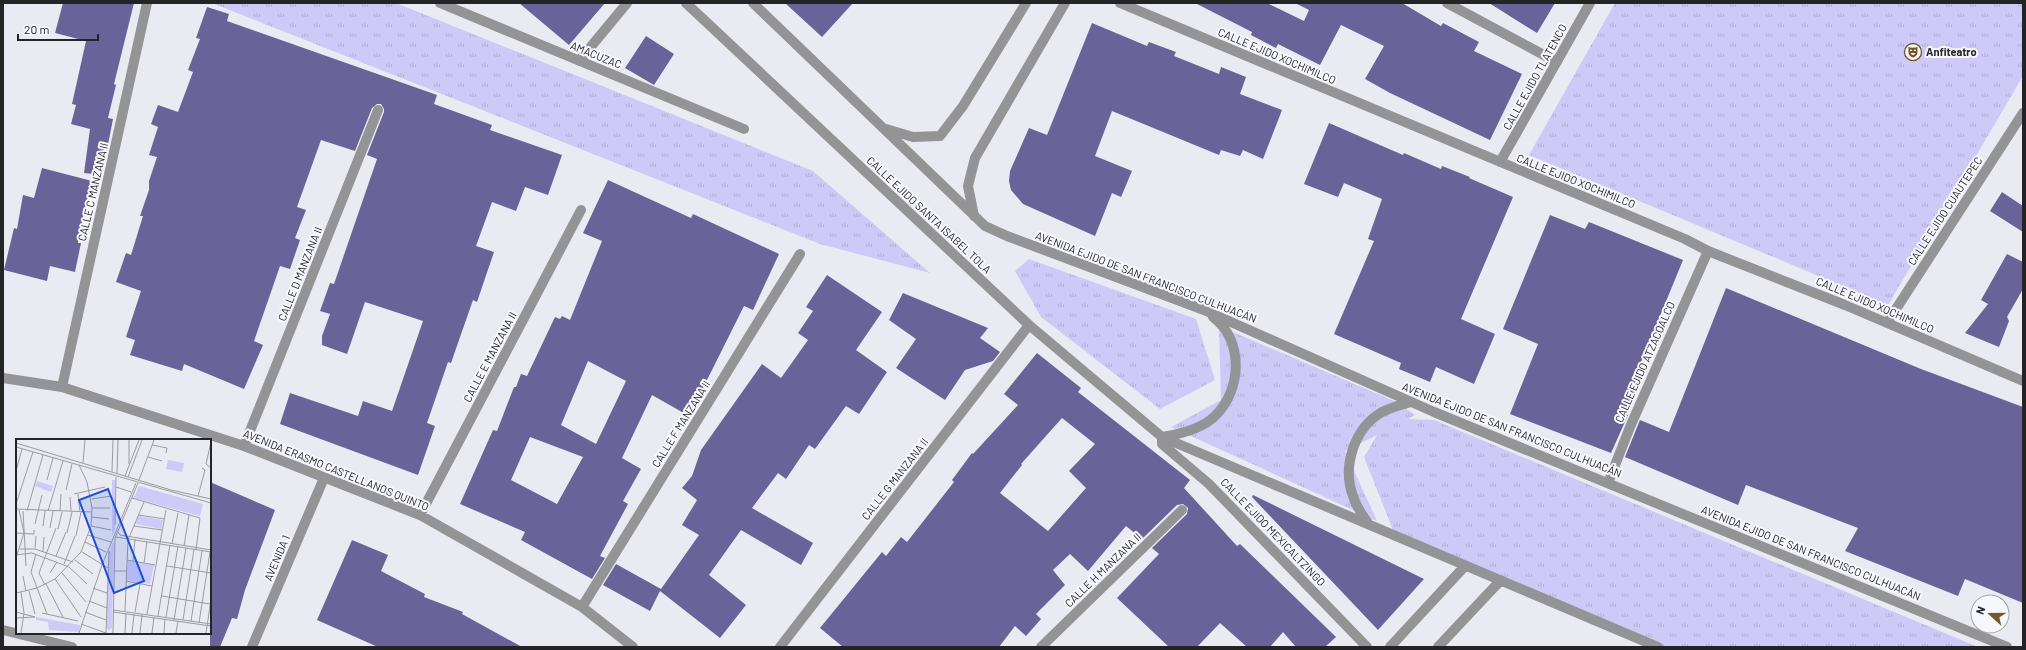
<svg xmlns="http://www.w3.org/2000/svg" width="2026" height="650" viewBox="0 0 2026 650" font-family="Barlow,sans-serif">
  <style>
    .park { fill: url(#park-tufts) }
    .building { fill: #696399; fill-rule: evenodd }
    .lines { fill: none; stroke-linecap: round; stroke-linejoin: round }
    .minor { stroke: #949497; stroke-width: 10 }
    .labels { text-anchor: middle; stroke-width: 4; stroke-linejoin: round; paint-order: stroke }
    .poi-label { font-size: 11px; font-weight: bold; fill: #242427; stroke: #f7f7fe; text-anchor: start }
    .street-label { font-size: 11px; fill: #242427; stroke: #f7f7fe }
    .inset-road { fill: none; stroke: #9b9ba1; stroke-width: 1 }
    .view { fill: #1d4ed8; fill-opacity: 0.15; stroke: #1d4ed8; stroke-width: 2 }
    .inset-edge { fill: none; stroke: #242427; stroke-width: 2 }
  </style>
  <defs>
    <pattern id="park-tufts" width="24" height="20" patternUnits="userSpaceOnUse"><rect width="24" height="20" fill="#cdcaf8"/><path d="M3 7l-1-3M5 7V3M7 7l1-3M15 17l-1-3M17 17v-4M19 17l1-3" fill="none" stroke="#b0add5"/></pattern>
  </defs>
  <rect width="100%" height="100%" fill="#eaeaf2"/>
  <path class="park" d="M212,3H396L813,171L930,273L820,244Z
    M1615,3H2023V76L1888,305L1529,155Z
    M1029,259L1196,319L1215,380L1160,409L1041,317L1015,271Z
    M1219,326L1399,403L1415,415L1408,419L1434,420L1978,647H1661L1395,535L1364,457L1377,435L1345,451L1377,521L1171,427L1221,400Z"/>
  <path class="building" d="M63,3H134L114,84L116,85L108,118L113,119L102,175L84,173L90,129L71,124L76,105L72,104L86,41L55,33Z
    M519,3H605L569,45Z
    M785,3H853L822,37Z
    M1195,3H1267L1304,21L1309,10L1295,3H1402L1441,26L1443,23L1479,42L1474,51L1522,74L1490,140L1390,93L1365,79L1384,46L1341,25L1320,65L1278,44L1276,48L1251,35L1252,32Z
    M1489,3H1555L1537,33Z
    M207,7L229,14L227,21L437,95L434,104L492,125L490,130L562,155L548,195L525,187L516,211L492,202L476,246L494,252L477,302L473,300L451,363L448,362L427,423L435,426L418,475L280,424L290,393L358,416L363,401L392,411L423,321L365,302L347,354L322,345V336L330,314L320,311L330,283L334,284L377,159L367,155L384,112V109L381,104H377L372,108L355,151L321,140L297,207L306,210L295,238L300,240L290,269L280,266L254,341L263,345L244,389L184,364L182,371L130,355L135,340L126,337L141,291L116,282L126,253L131,255L143,216H140L149,190V181L157,157L149,155L158,127L151,124L158,105L178,112L193,72L188,70L200,39L196,38Z
    M1092,23L1147,46L1149,42L1176,52L1174,56L1219,74L1221,67L1246,77L1240,94L1282,110L1263,159L1243,150L1240,156L1221,150L1219,155L1112,111L1095,156L1132,171L1121,197L1112,193L1095,236L1023,204L1011,190L1009,181L1010,171L1029,128L1047,135Z
    M646,36L674,54L654,85L625,68Z
    M1329,123L1403,155L1404,153L1441,169L1442,166L1470,177L1469,178L1513,197L1461,319L1495,334L1474,384L1436,367L1430,382L1399,369L1401,363L1334,334L1374,241L1368,239L1382,199L1344,183L1338,197L1304,184Z
    M42,168L92,181L84,211L78,243H81L75,272L50,266L47,281L4,270L14,228L17,229L23,195L34,198Z
    M608,180L691,218L693,214L779,254L753,310L744,306L689,416L652,395L622,458L641,469L623,501L628,504L600,556L605,558L592,579L521,540L525,532L460,504L493,430L497,431L514,387H516L521,374L527,376L555,317L560,319L562,316L570,320L602,241L583,233ZM588,361L626,381L596,444L561,425ZM530,437L583,457L557,504L511,480Z
    M2002,192L2023,206V232L1990,211Z
    M1550,215L1585,229L1589,222L1683,260L1637,372L1642,374L1627,414L1628,415L1611,453L1510,414L1538,344L1503,329Z
    M2007,254L2023,262V289L2007,317L2009,321L1999,347L1965,333L1988,304L1981,300Z
    M827,275L882,312L856,350L887,372L859,414L846,406L815,449L809,445L786,479L778,473L752,508L813,543L801,565L741,530L709,575L746,605L720,638L660,591L650,611L603,585L616,564L661,589L699,535L682,525L697,500L682,488L692,476L701,450L762,364L781,378L808,340L798,333L813,311L806,307Z
    M1726,288L1921,369L2023,407V603L1965,579L1958,596L1845,551L1858,528L1746,485L1738,505L1625,457L1640,420L1669,432Z
    M903,293L988,328L980,338L1000,352L993,361L965,370L945,400L896,368L916,339L889,320Z
    M1037,353L1081,388L1078,392L1190,480L1184,488L1237,546L1240,544L1336,637L1325,647H1296L1283,632L1270,647H1247L1220,623L1197,647H1169L1117,598L1159,554L1152,548L1187,514L1188,508L1183,504L1177,505L1142,539L1126,526L1088,571L1070,554L1053,570L1065,585L1036,614L1041,619L1026,636L1015,626L999,647H843L820,628L882,552L886,556L901,537L907,542L954,482L952,480L972,453L973,454L1018,405L1004,394ZM1062,418L1095,444L1069,471L1086,488L1048,531L1000,493L1022,465L1021,464Z
    M210,482L275,510L245,590L237,619L232,618L220,647H210Z
    M1253,495L1424,579L1378,630L1252,497Z
    M352,540L388,555L381,571L425,594L424,597L463,612L462,614L522,647H378L317,620Z"/>
  <g class="lines">
    <path class="minor" d="M440,3L744,129
      M686,3L1029,325L1162,437L1658,647
      M753,3L985,226L1007,236L1204,310L1434,412L2007,647
      M1120,3L1685,239L1708,251L1845,305L2023,381
      M1447,3L1557,62
      M579,61L627,3
      M886,129L913,137L940,136L963,106L1026,3
      M1500,162L1590,3
      M974,216L968,186L975,158L1065,3
      M1887,323L2023,113
      M3,378L62,387L244,446L420,515L582,607L633,647
      M62,387L147,3
      M1162,437V444L1209,484L1367,647
      M1162,437C1181,434 1202,429 1215,416C1242,390 1244,340 1213,317
      M244,446L378,110
      M1608,483L1630,427L1708,251
      M420,515L581,210
      M1368,523C1362,515 1356,506 1353,496C1342,467 1354,428 1382,412C1392,407 1401,405 1411,402
      M582,607L800,254
      M3,630L72,647
      M252,647L324,478
      M780,647L1029,325
      M1041,647L1182,510
      M1390,647L1465,566
      M1438,647L1500,581"/>
  </g>
  <defs>
    <g id="theatre-ring" transform="scale(0.9)"><circle r="9.5" fill="#f7f7fe" stroke="#74582b" stroke-width="1.5"/><path d="M-5-5.5Q0-4 5-5.5V0Q5 5 0 6Q-5 5-5 0ZM-3.3-2.5H-1v1.5H-3.3ZM1-2.5H3.3v1.5H1ZM-2.8 1Q0 5.5 2.8 1Z" fill="#74582b"/></g>
  </defs>
  <g fill-rule="evenodd">
    <use href="#theatre-ring" x="1913" y="52"/>
  </g>
  <g class="labels">
    <g class="poi-label">
      <text x="1926" y="56">Anfiteatro</text>
    </g>
    <g class="street-label">
      <text transform="translate(596 55) rotate(22)" y="4">AMACUZAC</text>
      <text transform="translate(1277 56) rotate(23)" y="4">CALLE EJIDO XOCHIMILCO</text>
      <text transform="translate(1535 77) rotate(-61)" y="4">CALLE EJIDO TLATENCO</text>
      <text transform="translate(1576 181) rotate(22)" y="4">CALLE EJIDO XOCHIMILCO</text>
      <text transform="translate(93 192) rotate(-77)" y="4">CALLE C MANZANA II</text>
      <text transform="translate(1945 211) rotate(-57)" y="4">CALLE EJIDO CUAUTEPEC</text>
      <text transform="translate(929 215) rotate(43)" y="4">CALLE EJIDO SANTA ISABEL TOLA</text>
      <text transform="translate(300 274) rotate(-68)" y="4">CALLE D MANZANA II</text>
      <text transform="translate(1146 277) rotate(21)" y="4">AVENIDA EJIDO DE SAN FRANCISCO CULHUACÁN</text>
      <text transform="translate(1875 305) rotate(23)" y="4">CALLE EJIDO XOCHIMILCO</text>
      <text transform="translate(490 357) rotate(-62)" y="4">CALLE E MANZANA II</text>
      <text transform="translate(1645 362) rotate(-66)" y="4">CALLE EJIDO ATZACOALCO</text>
      <text transform="translate(681 424) rotate(-58)" y="4">CALLE F MANZANA II</text>
      <text transform="translate(1512 430) rotate(22)" y="4">AVENIDA EJIDO DE SAN FRANCISCO CULHUACÁN</text>
      <text transform="translate(336 470) rotate(22)" y="4">AVENIDA ERASMO CASTELLANOS QUINTO</text>
      <text transform="translate(895 479) rotate(-52)" y="4">CALLE G MANZANA II</text>
      <text transform="translate(1273 532) rotate(46)" y="4">CALLE EJIDO MEXICALTZINGO</text>
      <text transform="translate(1811 553) rotate(22)" y="4">AVENIDA EJIDO DE SAN FRANCISCO CULHUACÁN</text>
      <text transform="translate(277 558) rotate(-67)" y="4">AVENIDA 1</text>
      <text transform="translate(1103 570) rotate(-44)" y="4">CALLE H MANZANA II</text>
    </g>
  </g>
  <g transform="translate(16 439)">
    <rect width="195" height="195" fill="#eaeaf2"/>
    <path d="M96,41H99V90L96,97ZM21,42L37,47L35,53L19,47ZM123,47L187,65L184,77L118,59ZM122,77L147,81L145,90L120,85ZM98,101L96,189L93,191L90,189L93,111L96,112L94,110ZM112,122L138,126L134,145L111,141ZM20,178L64,186L63,193L33,191L32,183L20,181Z" fill="#cdcaf8"/>
    <path d="M152,21L168,24L166,33L150,30Z" fill="#cdcaf8"/>
    <path class="inset-road" d="M195,3L190,25L195,29M0,4L155,51L195,60M136,6L151,9L150,14M0,8L195,64M132,18L146,22M67,24L69,1M113,25V1M0,32L6,10M96,33L97,1M101,34L102,1M109,37L123,1M112,38L126,1M31,41L37,19M123,41L138,1M100,48L115,53M50,51L56,25M58,55L89,48M62,55L64,73M182,57L189,31L186,29M54,58L55,72M116,59L184,79L180,111M76,60L95,57M0,65L17,13M76,69H94M0,70L76,73M7,72L10,127M11,72L27,16M32,72L47,22M44,72L45,55M122,76L149,80M76,78L93,80M19,85L26,56M99,86L100,38M27,87L29,72M75,87L95,91M118,87L146,91M34,89L37,72M42,90L46,73M102,93L104,96L195,111M0,94L18,95V91M51,94L56,73M72,96L95,103M60,97L65,73M100,98L195,113M69,103L90,113M156,105L162,74M168,107L173,76M19,109L20,97M4,110H19L57,123M27,112L28,98M66,113L92,129M20,115L15,133L31,175M0,116L16,114L53,128L71,145M1,116L8,94L3,71M40,117L50,93M59,121L77,135M111,121L139,126M117,122L119,100M128,124L131,102M48,125L59,97M151,127L195,134M98,132H111M34,134L41,123M46,134L70,163M7,137L10,152M39,140L65,178M110,142L136,147M30,145L47,178M29,146L23,134L40,89M77,149L91,154M13,152L19,175M0,154L21,149L39,140L65,113L75,87L76,69L71,43L63,26M146,157L194,165M73,162L91,169M97,171L195,185M109,172L112,101L128,63M0,173L19,178M69,173L90,181M97,173L195,187M119,173L124,145M26,174L62,182M131,175L150,71M142,177L154,106M150,178L162,107M0,179L19,178M158,181L170,109M167,181L178,110M175,182L186,112M183,184L194,113M65,185L90,194M5,194L8,174L5,153M63,194L86,126L120,44M90,194L93,112M97,194L99,99L122,44M109,194L110,174M116,194L118,175M124,194L126,176M136,194L138,178M148,194L149,180M160,194L162,182M190,194L195,161"/>
    <path class="view" d="M92,50L128,142L98,154L63,61Z"/>
    <rect width="195" height="195" class="inset-edge"/>
  </g>
  <rect width="2026" height="650" fill="none" stroke="#242427" stroke-width="8"/>
  <g transform="translate(1990 614) rotate(291)"><circle r="19" fill="#f7f7fe" stroke="#a3a3a8"/>
  <path d="M0-3L7 15L0 10L-7 15Z" fill="#74582b"/>
  <text y="-6" font-size="11" font-weight="bold" text-anchor="middle" fill="#242427">N</text>
  </g>
  <path d="M18 34v6h80v-6" fill="none" stroke="#242427" stroke-width="2"/>
  <text x="24" y="34" font-size="12" fill="#242427" stroke="#f7f7fe" stroke-width="3" paint-order="stroke">20 m</text>
</svg>
